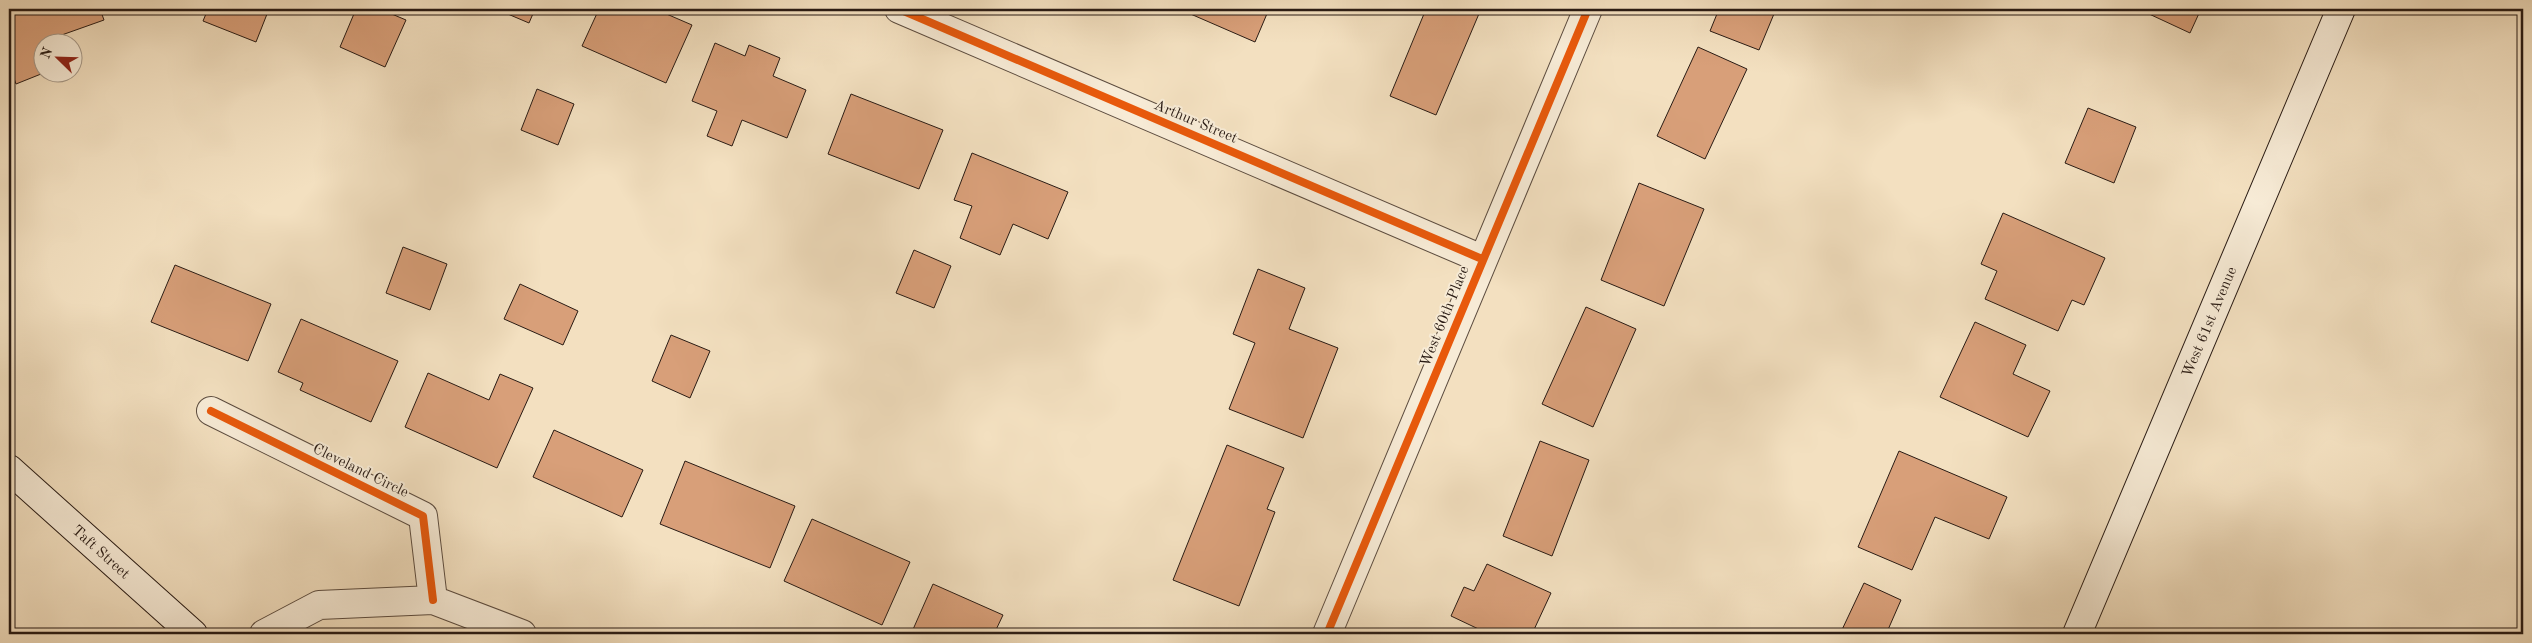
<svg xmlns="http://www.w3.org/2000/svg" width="2532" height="643" viewBox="0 0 2532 643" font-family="'Old Standard TT',serif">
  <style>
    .building { fill: #d89f79; stroke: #291b14 }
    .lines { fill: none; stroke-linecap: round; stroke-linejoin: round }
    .street-casing { stroke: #5c4c3f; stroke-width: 30 }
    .secondary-casing { stroke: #291b14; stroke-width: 30 }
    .street { stroke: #f7ebd6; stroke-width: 28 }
    .secondary { stroke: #f7ebd6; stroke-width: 28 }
    .cycleway-casing { stroke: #f7ebd6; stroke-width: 11 }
    .cycleway { stroke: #e8590c; stroke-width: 8 }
    .labels { text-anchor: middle; stroke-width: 4; stroke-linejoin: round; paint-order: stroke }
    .street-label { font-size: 15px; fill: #291b14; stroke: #f7ebd6 }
  </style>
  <rect width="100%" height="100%" fill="#f3e0c0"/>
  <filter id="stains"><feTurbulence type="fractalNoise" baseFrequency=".004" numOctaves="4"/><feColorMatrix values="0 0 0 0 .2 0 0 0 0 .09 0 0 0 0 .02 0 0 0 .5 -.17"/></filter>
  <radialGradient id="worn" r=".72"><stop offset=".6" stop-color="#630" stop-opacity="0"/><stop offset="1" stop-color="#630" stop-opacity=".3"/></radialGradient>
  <path class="building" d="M9,9H100L104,20L42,42V72H46L16,84L9,63Z
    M208,9H269L256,42L203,21Z
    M356,9H380L406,20L385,67L340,47Z
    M496,9H535L529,23Z
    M599,9H655L692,25L666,83L582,46Z
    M1188,9H1269L1255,42L1186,12Z
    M1426,9H1481L1436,115L1390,96Z
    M1719,9H1776L1759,50L1710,31Z
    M2150,9H2201L2190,33L2147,13Z
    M715,43L745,56L749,45L780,58L773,76L806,90L787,138L742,120L732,146L707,136L717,111L692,101Z
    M1698,47L1747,69L1705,159L1657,136Z
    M537,89L574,104L558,145L521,130Z
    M851,94L943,130L919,189L828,154Z
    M2088,108L2136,127L2114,183L2065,163Z
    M972,153L1068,192L1048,239L1013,224L1000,255L960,238L972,206L954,200Z
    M1639,183L1704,209L1664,306L1601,280Z
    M2003,213L2105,258L2084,305L2072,300L2058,331L1985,299L1997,271L1981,264Z
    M403,247L447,264L430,310L386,293Z
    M914,250L951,266L934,308L896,293Z
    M175,265L271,304L248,361L151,322Z
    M1258,269L1305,288L1289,329L1338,348L1303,438L1229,409L1255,343L1233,334Z
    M520,284L578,311L563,345L504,319Z
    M1586,307L1636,329L1593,427L1542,404Z
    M301,319L398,361L371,422L300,390L303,383L278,372Z
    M1975,322L2026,345L2013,374L2050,391L2028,437L1940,397Z
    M671,335L710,351L690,398L652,381Z
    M428,373L489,400L500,374L533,388L497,468L405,427Z
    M554,430L643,470L622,517L533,477Z
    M1540,441L1589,460L1552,556L1503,536Z
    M1227,445L1284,468L1267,509L1275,512L1239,606L1173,580Z
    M1899,451L2007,497L1989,539L1935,517L1912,570L1858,547Z
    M685,461L795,506L770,568L660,524Z
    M812,519L910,562L882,625L784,581Z
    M1487,564L1551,593L1532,634H1489L1451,616L1464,587L1474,591Z
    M1864,583L1901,600L1887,632L1892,634H1840Z
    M933,584L1003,615L994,634H911Z"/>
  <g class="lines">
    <g class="street-casing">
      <path id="street" d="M899,9L1482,259
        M211,411L423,516L433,600
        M264,634L319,605L433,600L522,634
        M1327,634L1588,9"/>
    </g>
    <g class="secondary-casing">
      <g id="secondary">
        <path id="s1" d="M9,469L193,634"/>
        <path id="s2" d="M2077,634L2341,9"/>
      </g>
    </g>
    <use href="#street" class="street"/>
    <use href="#secondary" class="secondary"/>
    <g class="cycleway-casing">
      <path id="cycleway" d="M899,9L1482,259
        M211,411L423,516L433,600
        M1327,634L1588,9"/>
    </g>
    <use href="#cycleway" class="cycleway"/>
  </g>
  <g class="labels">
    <g class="street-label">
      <text transform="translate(1196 121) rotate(23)" y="5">Arthur Street</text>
      <text transform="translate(1444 316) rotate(-68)" y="5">West 60th Place</text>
      <text dy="5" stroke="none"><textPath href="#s2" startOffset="339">West 61st Avenue</textPath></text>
      <text transform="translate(361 470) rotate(26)" y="5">Cleveland Circle</text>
      <text dy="5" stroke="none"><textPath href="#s1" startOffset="124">Taft Street</textPath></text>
    </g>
  </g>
  <rect width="2532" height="643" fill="none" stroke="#f3e0c0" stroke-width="30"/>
  <rect x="10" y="10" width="2512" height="623" fill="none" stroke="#291b14" stroke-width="2.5"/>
  <rect x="15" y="15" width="2502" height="613" fill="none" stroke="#291b14"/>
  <g transform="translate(58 58) rotate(293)"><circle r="24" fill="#f7ebd6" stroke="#a59888"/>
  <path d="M0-4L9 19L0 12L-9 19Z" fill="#8f2418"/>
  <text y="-8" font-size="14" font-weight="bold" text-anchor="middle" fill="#291b14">N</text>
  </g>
  <rect width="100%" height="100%" filter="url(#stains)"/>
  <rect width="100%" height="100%" fill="url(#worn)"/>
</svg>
